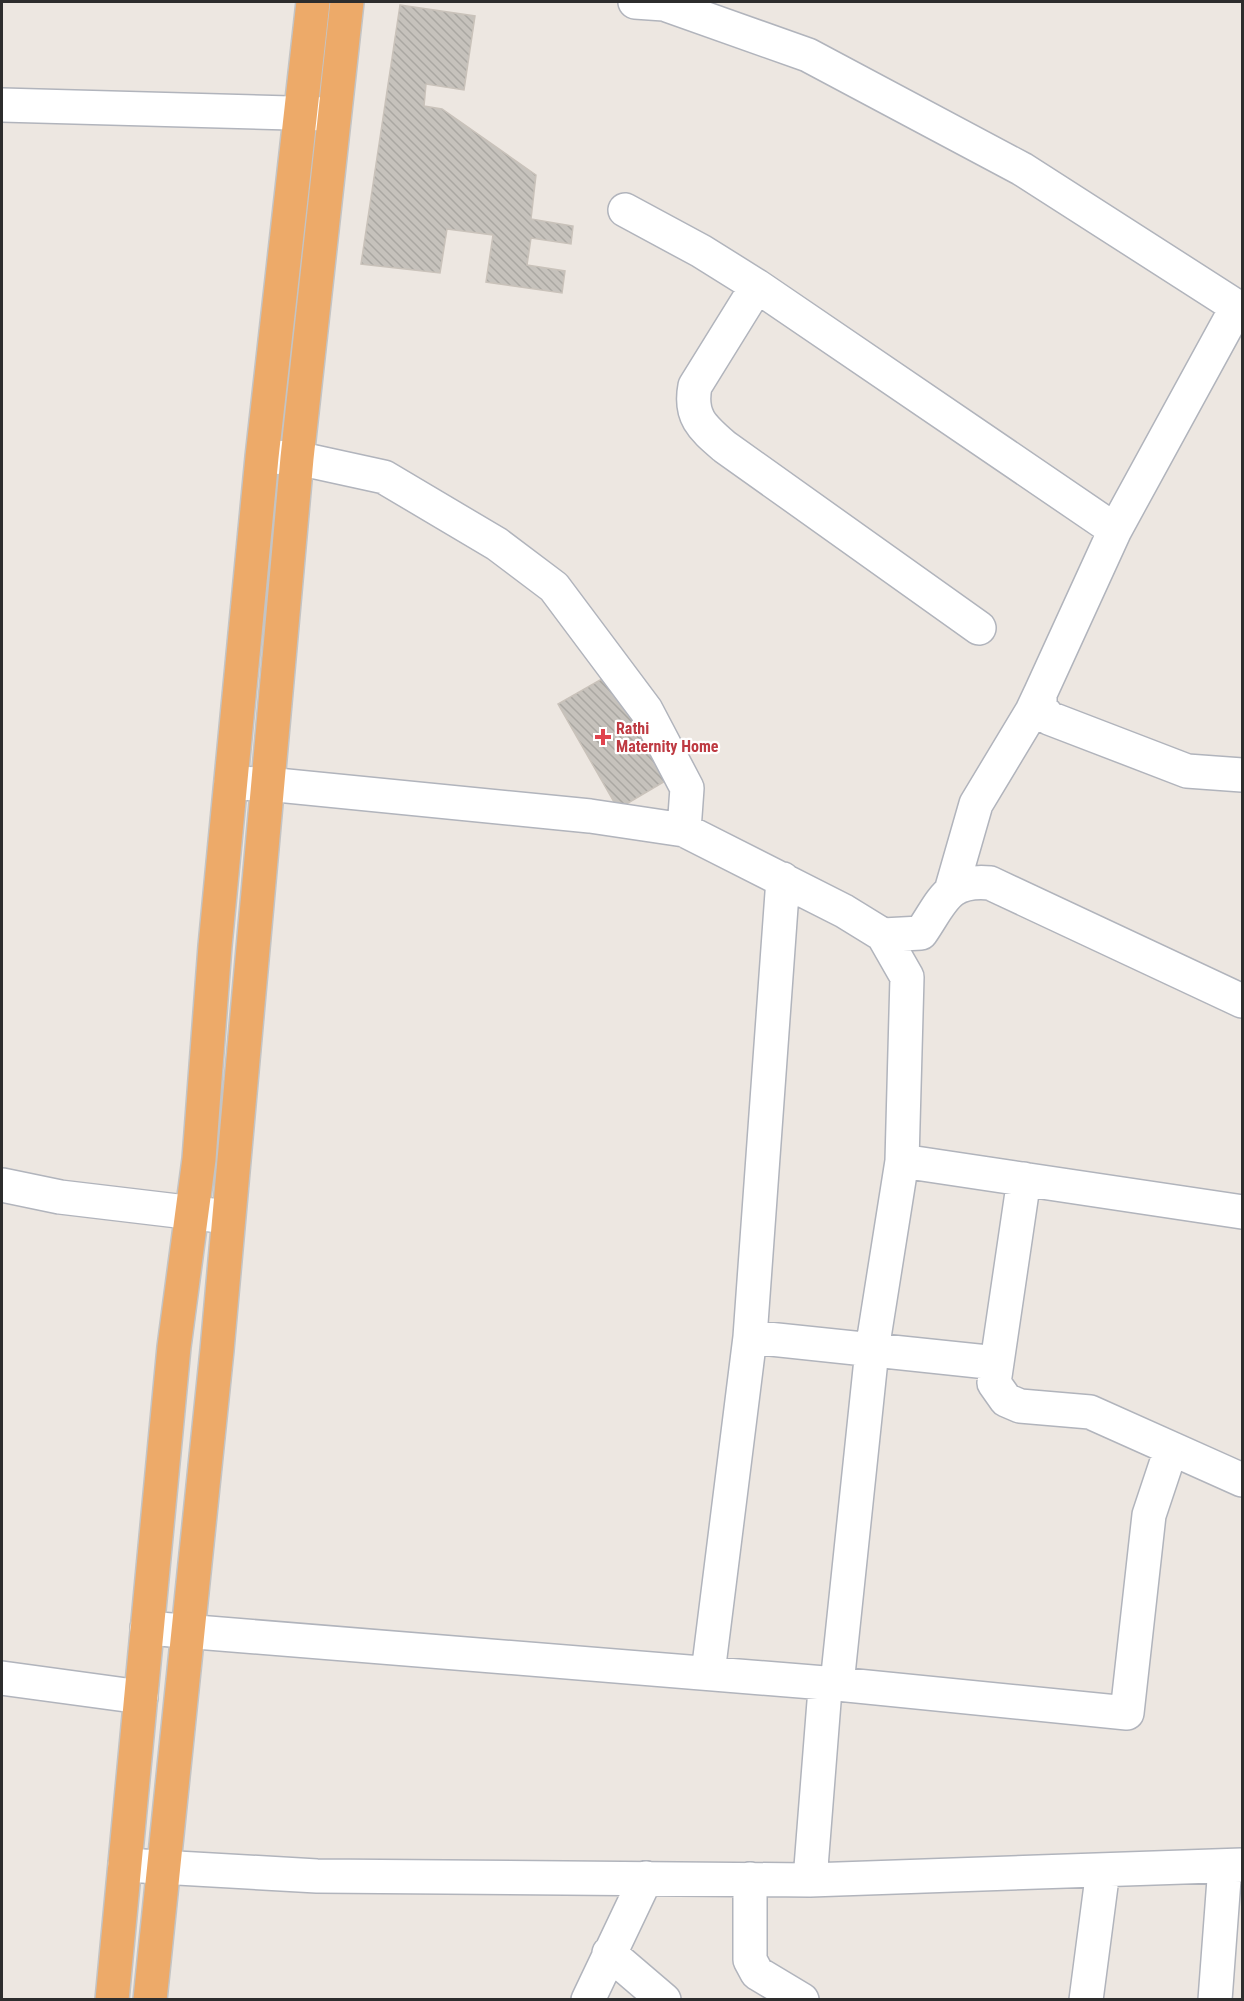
<svg xmlns="http://www.w3.org/2000/svg" width="1244" height="2001" viewBox="0 0 1244 2001" font-family="'Roboto Condensed',sans-serif">
  <style>
    .building { fill: url(#building-back-hatch); stroke: #c9c2ba; stroke-width: 1.5 }
    .lines { fill: none; stroke-linecap: round; stroke-linejoin: round }
    .minor-casing { stroke: #b1b4bc; stroke-width: 36 }
    .trunk-casing { stroke: #c4c4c4; stroke-width: 36 }
    .minor { stroke: #fff; stroke-width: 33 }
    .trunk { stroke: #edaa69; stroke-width: 33 }
    .health-dot { fill: #e0444e; stroke: #fff; stroke-width: 2 }
    .labels { text-anchor: middle; stroke-width: 4.5; stroke-linejoin: round; paint-order: stroke }
    .health-label { font-size: 16px; font-weight: bold; fill: #be3a42; stroke: #fff; text-anchor: start }
  </style>
  <defs>
    <pattern id="building-back-hatch" width="6" height="6" patternUnits="userSpaceOnUse" patternTransform="scale(1.5)"><rect width="6" height="6" fill="#c6c2bc"/><path d="M-1 5l2 2M0 0l6 6M5-1l2 2" fill="none" stroke="#aaa7a2"/></pattern>
  </defs>
  <rect width="100%" height="100%" fill="#ede7e1"/>
  <path class="building" d="M400,5L475,16L464,90L426,84L424,106L442,109L536,175L531,219L573,226L571,244L531,238L527,265L565,271L562,293L486,282L493,235L447,229L440,273L361,264Z
    M607,676L667,780L618,809L558,704Z"/>
  <g class="lines">
    <g class="minor-casing">
      <path id="minor" d="M635,2L664,4L808,55L1022,169L1242,310
        M2,105L327,114
        M625,210L701,251L757,286L1115,530
        M757,286L695,386C689,417 703,428 725,447L979,628
        M1237,307L1115,530L1040,694V707L1049,718L1187,771L1242,775
        M268,457L297,458L384,477L497,544L554,587L646,710L687,788L684,830
        M231,783L267,784L590,816L684,830L844,911L883,935L907,977L902,1161L1242,1212
        M951,891L976,804L1032,711L1040,694
        M883,935L921,933C943,901 947,879 990,883L1242,1001
        M1024,1179L994,1383L1006,1400L1020,1406L1090,1412L1242,1480
        M2,1185L60,1197L228,1217
        M750,1337L997,1363
        M147,1628L837,1684L1127,1713L1149,1515L1171,1449
        M708,1673L750,1337L783,879
        M2,1678L141,1697
        M125,1865L317,1876L810,1880L1242,1865
        M750,1879V1960L757,1973L802,2000
        M810,1880L825,1689L837,1684L872,1350L902,1161
        M609,1953L664,2000
        M588,2000L646,1878
        M1086,2000L1103,1870
        M1215,2000L1225,1866"/>
    </g>
    <g class="trunk-casing">
      <path id="trunk" d="M112,2000L174,1347L199,1159L215,946L262,457L313,2
        M150,2000L217,1350L297,458L347,2"/>
    </g>
    <use href="#minor" class="minor"/>
    <use href="#trunk" class="trunk"/>
  </g>
  <path class="health-dot" d="M600 728h6v6h6v6h-6v6h-6v-6h-6v-6h6z"/>
  <g class="labels">
    <g class="health-label">
      <text x="616" y="734">Rathi<tspan x="616" dy="18">Maternity Home</tspan></text>
    </g>
  </g>
  <rect width="1244" height="2001" fill="none" stroke="#2d2d2d" stroke-width="6"/>
</svg>
